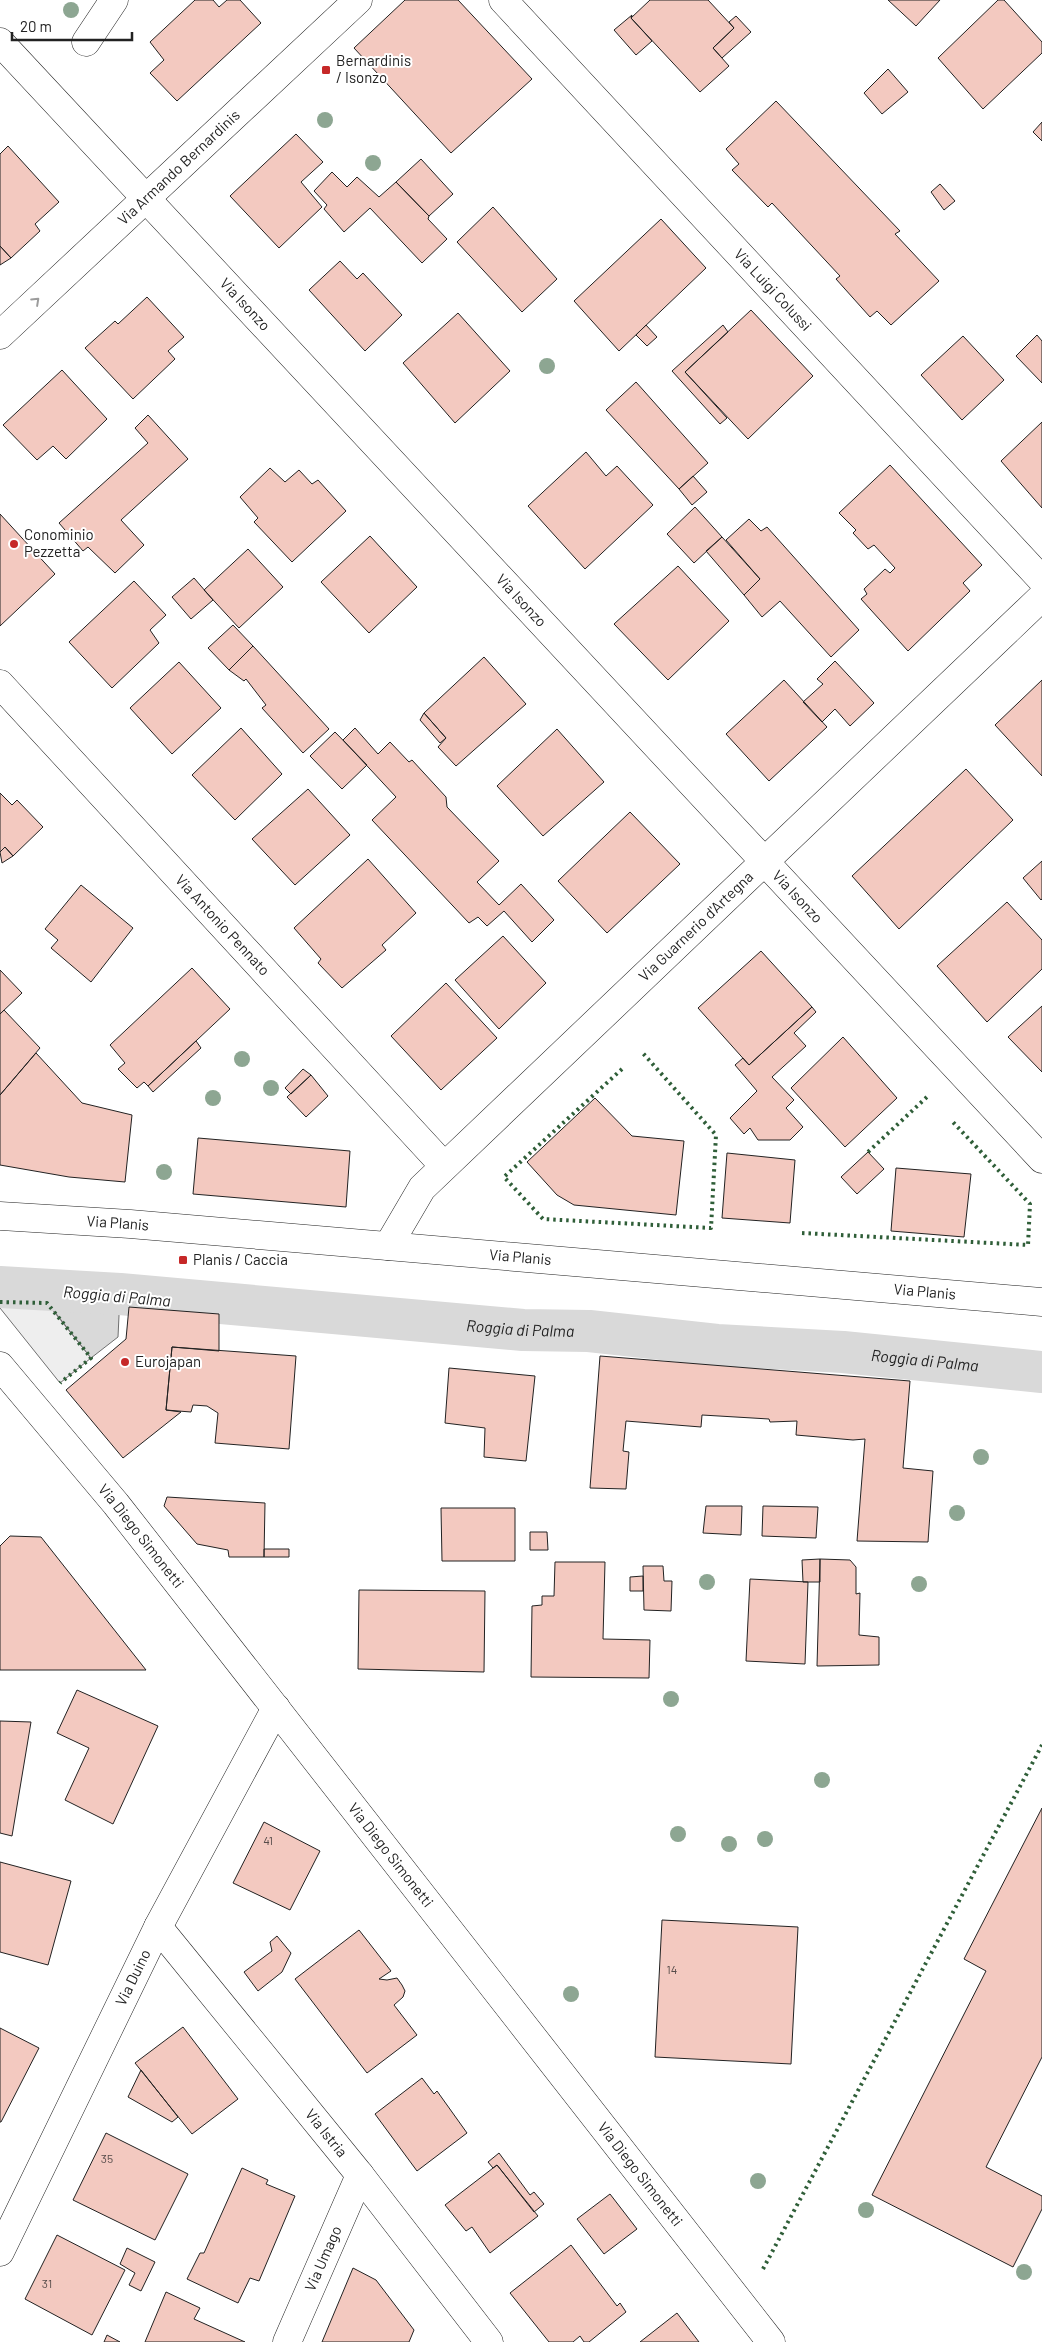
<svg xmlns="http://www.w3.org/2000/svg" width="1042" height="2342" viewBox="0 0 1042 2342" font-family="Barlow,sans-serif">
  <style>
    .green { fill: #eee; stroke: #6f6f6f }
    .water { fill: #d9d9d9; stroke: #6f6f6f }
    .lines { fill: none; stroke-linecap: round; stroke-linejoin: round }
    .canal { stroke: #d9d9d9; stroke-width: 42 }
    .building { fill: #f3c9c0; stroke: #222 }
    .minor-casing { stroke: #222; stroke-width: 29 }
    .major-casing { stroke: #222; stroke-width: 29 }
    .minor { stroke: #fff; stroke-width: 28 }
    .major { stroke: #fff; stroke-width: 28 }
    .hedge { stroke: #2f5e38; stroke-width: 4; stroke-dasharray: 2.5 4; stroke-linecap: butt }
    .tree { fill: #8da692 }
    .oneway { stroke: #9c9c9c }
    .poi-dot { fill: #c62828; stroke: #fff; stroke-width: 2 }
    .labels { text-anchor: middle; stroke-width: 4; stroke-linejoin: round; paint-order: stroke }
    .number-label { font-size: 12px; fill: #564c4a }
    .poi-label { font-size: 15px; fill: #222; stroke: #fff; text-anchor: start }
    .street-label { font-size: 15px; fill: #222; stroke: #fff }
    .water-label { font-size: 16px; font-style: italic; fill: #222; stroke: #fff }
  </style>
  <rect width="100%" height="100%" fill="#fff"/>
  <path class="green" d="M0,1302L47,1303L91,1358L60,1383L0,1308Z"/>
  <path class="water" d="M36,1288L120,1294L118,1337L91,1358Z"/>
  <g class="lines">
    <path class="canal" id="s1" d="M0,1287L120,1294L523,1330L589,1331L717,1345L843,1352L1042,1372"/>
  </g>
  <path class="building" d="M195,0H213L219,7L227,0H240L261,23L177,101L150,73L164,60L150,42Z
    M405,0H458L532,79L451,153L354,48Z
    M650,0H708L734,28L713,48L729,66L700,92L631,18Z
    M888,0H940L916,26Z
    M998,0H1004L1042,42V53L983,109L938,58Z
    M632,15L631,18L652,41L636,55L614,30Z
    M736,16L751,32L722,58L713,48L734,28L729,22Z
    M888,69L908,92L882,114L864,93Z
    M776,101L900,231L895,234L939,281L891,325L877,311L870,317L836,279L840,276L772,203L768,207L732,170L739,164L726,149Z
    M1042,122V141L1033,132Z
    M296,134L323,162L301,182L322,207L279,248L230,196Z
    M8,146L59,202L35,224L40,231L11,258L0,246V154Z
    M421,159L453,194L429,216L396,182Z
    M332,172L347,187L357,177L379,197L396,182L429,216L428,219L447,239L422,263L370,208L344,232L324,209L327,205L314,191Z
    M940,184L955,201L944,210L931,192Z
    M493,207L557,279L522,312L457,242Z
    M661,219L706,268L619,351L574,301Z
    M0,246L11,258L0,265Z
    M340,261L357,279L363,273L402,315L365,351L309,290Z
    M147,297L184,337L168,351L175,359L133,399L85,348L115,321L118,324Z
    M751,310L813,376L748,439L685,372Z
    M458,313L510,371L455,423L403,363Z
    M646,325L657,337L647,346L636,335Z
    M723,325L728,332L685,372L727,418L720,424L672,371Z
    M1037,335L1042,341V383L1016,356Z
    M963,336L1004,380L962,420L921,375Z
    M62,370L107,419L66,459L53,446L37,460L3,425Z
    M636,382L708,463L679,489L606,410Z
    M148,415L188,459L121,520L144,545L115,573L88,547L83,551L59,523L148,443L135,428Z
    M1042,422V508L1001,461Z
    M586,452L606,476L617,466L653,505L585,569L528,506Z
    M890,465L982,565L963,583L970,591L908,651L861,599L867,594L864,589L885,569L890,573L895,568L874,545L868,549L853,533L856,530L839,513Z
    M270,468L285,482L299,470L312,484L318,480L346,511L292,562L254,522L258,518L240,497Z
    M693,476L707,492L692,505L679,489Z
    M695,507L722,537L694,563L667,534Z
    M0,514L55,574L0,626Z
    M749,519L761,531L767,527L859,630L831,657L780,601L762,617L744,595L760,579L726,540Z
    M370,536L417,587L369,633L321,582Z
    M722,537L760,579L744,595L706,551Z
    M248,549L283,587L239,628L204,590Z
    M678,566L729,621L668,680L614,624Z
    M194,578L213,600L191,619L172,597Z
    M134,581L166,615L150,630L159,643L112,688L69,642Z
    M233,625L253,646L229,670L208,648Z
    M253,646L329,729L303,753L262,708L266,705L246,679L244,681L229,670Z
    M484,657L526,704L456,766L438,747L446,738L424,713Z
    M835,661L874,703L850,726L835,709L822,722L803,702L823,684L817,679Z
    M179,662L221,708L172,754L130,708Z
    M784,680L827,727L769,781L726,734Z
    M1042,680V776L995,725Z
    M424,713L446,738L440,743L420,720Z
    M241,728L282,774L235,820L192,775Z
    M355,728L378,754L390,742L409,762L412,760L446,797L447,807L499,861L477,882L499,905L521,884L554,920L532,942L504,911L487,926L478,917L469,923L372,820L396,797L343,740Z
    M557,729L604,782L543,836L497,786Z
    M335,732L367,765L342,789L310,756Z
    M966,769L1013,820L899,929L852,876Z
    M308,789L350,835L295,885L252,839Z
    M0,793L12,805L17,800L43,827L13,856L5,847L0,852Z
    M630,812L680,864L607,933L558,881Z
    M5,847L13,856L2,863L0,852Z
    M368,859L416,913L382,945L386,950L342,988L318,963L321,959L294,928Z
    M1042,861V899L1041,900L1023,878Z
    M81,885L133,928L91,982L51,948L58,940L45,929Z
    M1007,902L1042,940V969L987,1022L937,966Z
    M503,936L546,983L499,1029L455,980Z
    M761,951L812,1007L749,1065L698,1008Z
    M192,968L230,1009L148,1086L144,1082L137,1088L118,1069L125,1063L110,1045Z
    M0,970L22,993L0,1014Z
    M446,983L497,1038L441,1090L391,1036Z
    M1042,1006V1072L1008,1037Z
    M812,1007L816,1012L794,1033L806,1046L772,1077L794,1100L786,1108L803,1127L790,1140H758L750,1128L744,1134L730,1118L757,1091L735,1065L743,1058L749,1065Z
    M4,1010L40,1048L0,1095V1014Z
    M843,1037L897,1098L845,1147L791,1088Z
    M196,1041L201,1048L153,1092L148,1086Z
    M36,1053L82,1103L132,1115L125,1182L69,1177L0,1165V1095Z
    M303,1069L311,1075L291,1094L285,1088Z
    M311,1075L328,1096L306,1117L287,1097Z
    M595,1098L632,1136L684,1141L676,1215L574,1205L557,1195L527,1162Z
    M198,1138L350,1151L346,1207L193,1194Z
    M868,1152L884,1169L857,1194L841,1177Z
    M727,1153L795,1160L790,1223L722,1218Z
    M896,1168L971,1174L964,1237L891,1231Z
    M129,1307L219,1314V1351L172,1347L166,1410L181,1412L123,1458L66,1390L126,1339Z
    M172,1347L296,1356L289,1449L215,1443L218,1413L207,1406L193,1405L191,1412L166,1410Z
    M600,1356L910,1381L903,1468L933,1471L928,1542L857,1541L865,1439L853,1440L796,1435L797,1421L770,1422L769,1419L702,1415L701,1427L626,1421L623,1451L629,1452L626,1489L590,1488Z
    M449,1368L535,1376L526,1461L484,1457L485,1428L445,1423Z
    M167,1497L265,1503L264,1557H229L228,1550L197,1544L164,1506Z
    M706,1506H742L741,1535L703,1533Z
    M763,1506L818,1507L816,1538L762,1536Z
    M441,1508H515V1561H442Z
    M530,1532H547L548,1550H530Z
    M10,1536L41,1537L146,1670H0V1546Z
    M264,1549H289V1557H264Z
    M820,1559L850,1560L856,1567V1594L860,1593L859,1635L879,1637V1665L817,1666Z
    M820,1559V1582H803L802,1560Z
    M555,1562H605L603,1639L650,1640L649,1678L531,1677L532,1606L542,1605V1596H554Z
    M643,1566H663L664,1581H672L671,1611L644,1610Z
    M643,1576V1591H630V1577Z
    M750,1579L808,1582L805,1664L746,1661Z
    M359,1590L485,1591L484,1672L358,1669Z
    M77,1690L158,1726L113,1824L65,1800L89,1748L57,1733Z
    M0,1721L31,1722L12,1836L0,1833Z
    M1042,1808V2057L986,2167L1042,2196V2209L1013,2267L872,2195L986,1971L964,1959Z
    M264,1822L320,1851L290,1910L233,1883Z
    M0,1862L71,1881L48,1965L0,1952Z
    M662,1920L798,1927L791,2064L655,2057Z
    M359,1930L391,1971L379,1979L387,1980L397,1978L402,1985L405,1991L403,1997L394,2005L417,2035L367,2073L295,1979Z
    M277,1936L291,1953L282,1972L258,1991L244,1972L272,1951L270,1942Z
    M183,2027L238,2099L192,2134L135,2063Z
    M0,2028L39,2048L1,2122H0Z
    M141,2070L178,2117L172,2122L128,2097Z
    M422,2078L434,2094L437,2091L467,2133L417,2171L375,2114Z
    M106,2133L188,2174L155,2240L73,2200Z
    M499,2153L530,2195L534,2192L544,2204L534,2212L497,2165L493,2168L488,2162Z
    M497,2165L538,2216L490,2253L472,2227L466,2231L445,2205Z
    M242,2168L268,2180L266,2184L295,2196L259,2281L250,2278L238,2303L187,2279L200,2253H204Z
    M610,2194L637,2229L604,2254L577,2219Z
    M57,2235L125,2270L92,2335L25,2299Z
    M571,2245L617,2306L620,2303L626,2312L589,2342H584L580,2336L573,2342H549L510,2293Z
    M127,2248L155,2262L141,2291L129,2285L135,2273L120,2264Z
    M353,2268L376,2280L414,2330L409,2342H322Z
    M166,2292L200,2308L194,2319L245,2342H145Z
    M677,2313L699,2342H640Z
    M107,2335L120,2342H104Z"/>
  <g class="lines">
    <g class="minor-casing">
      <g id="minor">
        <path id="s2" d="M503,0L1042,580"/>
        <path id="s3" d="M0,42L1042,1159"/>
        <path d="M86,42L114,0"/>
        <path id="s4" d="M0,335L358,0"/>
        <path id="s5" d="M0,684L444,1166"/>
        <path id="s6" d="M0,1216L130,1224L1042,1302"/>
        <path id="s7" d="M388,1246L422,1188L1042,597"/>
        <path id="s8" d="M158,1927L360,2175L489,2342"/>
        <path id="s9" d="M0,2252L158,1927L276,1708"/>
        <path id="s10" d="M287,2342L360,2175"/>
      </g>
    </g>
    <g class="major-casing">
      <g id="major">
        <path id="s11" d="M0,1366L116,1504L771,2342"/>
      </g>
    </g>
    <use href="#minor" class="minor"/>
    <use href="#major" class="major"/>
    <path class="hedge" d="M622,1069L504,1177L543,1219L711,1228L716,1135L641,1051
      M868,1152L928,1096
      M802,1233L1028,1245L1030,1204L952,1121
      M0,1302L47,1303L91,1358L60,1383
      M763,2269L1042,1745"/>
  </g>
  <g class="tree">
    <circle cx="71" cy="10" r="8"/>
    <circle cx="325" cy="120" r="8"/>
    <circle cx="373" cy="163" r="8"/>
    <circle cx="547" cy="366" r="8"/>
    <circle cx="242" cy="1059" r="8"/>
    <circle cx="271" cy="1088" r="8"/>
    <circle cx="213" cy="1098" r="8"/>
    <circle cx="164" cy="1172" r="8"/>
    <circle cx="981" cy="1457" r="8"/>
    <circle cx="957" cy="1513" r="8"/>
    <circle cx="707" cy="1582" r="8"/>
    <circle cx="919" cy="1584" r="8"/>
    <circle cx="671" cy="1699" r="8"/>
    <circle cx="822" cy="1780" r="8"/>
    <circle cx="678" cy="1834" r="8"/>
    <circle cx="765" cy="1839" r="8"/>
    <circle cx="729" cy="1844" r="8"/>
    <circle cx="571" cy="1994" r="8"/>
    <circle cx="758" cy="2181" r="8"/>
    <circle cx="866" cy="2210" r="8"/>
    <circle cx="1024" cy="2272" r="8"/>
  </g>
  <defs><path id="oneway-chevron" d="M-2-3.5L2.5 0L-2 3.5" fill="none" stroke-width="1.6" stroke-linecap="round" stroke-linejoin="round" transform="scale(1.25)"/></defs>
  <use class="oneway" href="#oneway-chevron" transform="translate(36 301) rotate(-43)"/>
  <g class="poi-dot">
    <rect x="321" y="65" width="10" height="10" rx="2.5"/>
    <circle cx="14" cy="544" r="5"/>
    <rect x="178" y="1255" width="10" height="10" rx="2.5"/>
    <circle cx="125" cy="1362" r="5"/>
  </g>
  <g class="labels">
    <g class="number-label">
      <text x="268" y="1845">41</text>
      <text x="672" y="1974">14</text>
      <text x="107" y="2163">35</text>
      <text x="47" y="2288">31</text>
    </g>
    <g class="poi-label">
      <text x="336" y="66">Bernardinis<tspan x="336" dy="17">/ Isonzo</tspan></text>
      <text x="24" y="540">Conominio<tspan x="24" dy="17">Pezzetta</tspan></text>
      <text x="193" y="1265">Planis / Caccia</text>
      <text x="135" y="1367">Eurojapan</text>
    </g>
    <g class="street-label">
      <text dy="5" stroke="none"><textPath href="#s4" startOffset="245">Via Armando Bernardinis</textPath></text>
      <text dy="5" stroke="none"><textPath href="#s2" startOffset="396">Via Luigi Colussi</textPath></text>
      <text dy="5" stroke="none"><textPath href="#s3" startOffset="359">Via Isonzo</textPath></text>
      <text dy="5" stroke="none"><textPath href="#s3" startOffset="764">Via Isonzo</textPath></text>
      <text dy="5" stroke="none"><textPath href="#s3" startOffset="1169">Via Isonzo</textPath></text>
      <text dy="5" stroke="none"><textPath href="#s5" startOffset="328">Via Antonio Pennato</textPath></text>
      <text dy="5" stroke="none"><textPath href="#s7" startOffset="446">Via Guarnerio d'Artegna</textPath></text>
      <text dy="5" stroke="none"><textPath href="#s6" startOffset="118">Via Planis</textPath></text>
      <text dy="5" stroke="none"><textPath href="#s6" startOffset="522">Via Planis</textPath></text>
      <text dy="5" stroke="none"><textPath href="#s6" startOffset="928">Via Planis</textPath></text>
      <text dy="5" stroke="none"><textPath href="#s11" startOffset="221">Via Diego Simonetti</textPath></text>
      <text dy="5" stroke="none"><textPath href="#s11" startOffset="626">Via Diego Simonetti</textPath></text>
      <text dy="5" stroke="none"><textPath href="#s9" startOffset="305">Via Duino</textPath></text>
      <text dy="5" stroke="none"><textPath href="#s8" startOffset="266">Via Istria</textPath></text>
      <text dy="5" stroke="none"><textPath href="#s11" startOffset="1031">Via Diego Simonetti</textPath></text>
      <text dy="5" stroke="none"><textPath href="#s10" startOffset="91">Via Umago</textPath></text>
    </g>
    <g class="water-label">
      <text transform="translate(117 1296) rotate(5)" y="6">Roggia di Palma</text>
      <text dy="6" stroke="none"><textPath href="#s1" startOffset="522">Roggia di Palma</textPath></text>
      <text dy="6" stroke="none"><textPath href="#s1" startOffset="928">Roggia di Palma</textPath></text>
    </g>
  </g>
  <path d="M12 32v8h120v-8" fill="none" stroke="#222222" stroke-width="2.5"/>
  <text x="20" y="32" font-size="15" fill="#222222" stroke="#ffffff" stroke-width="4" paint-order="stroke">20 m</text>
</svg>
